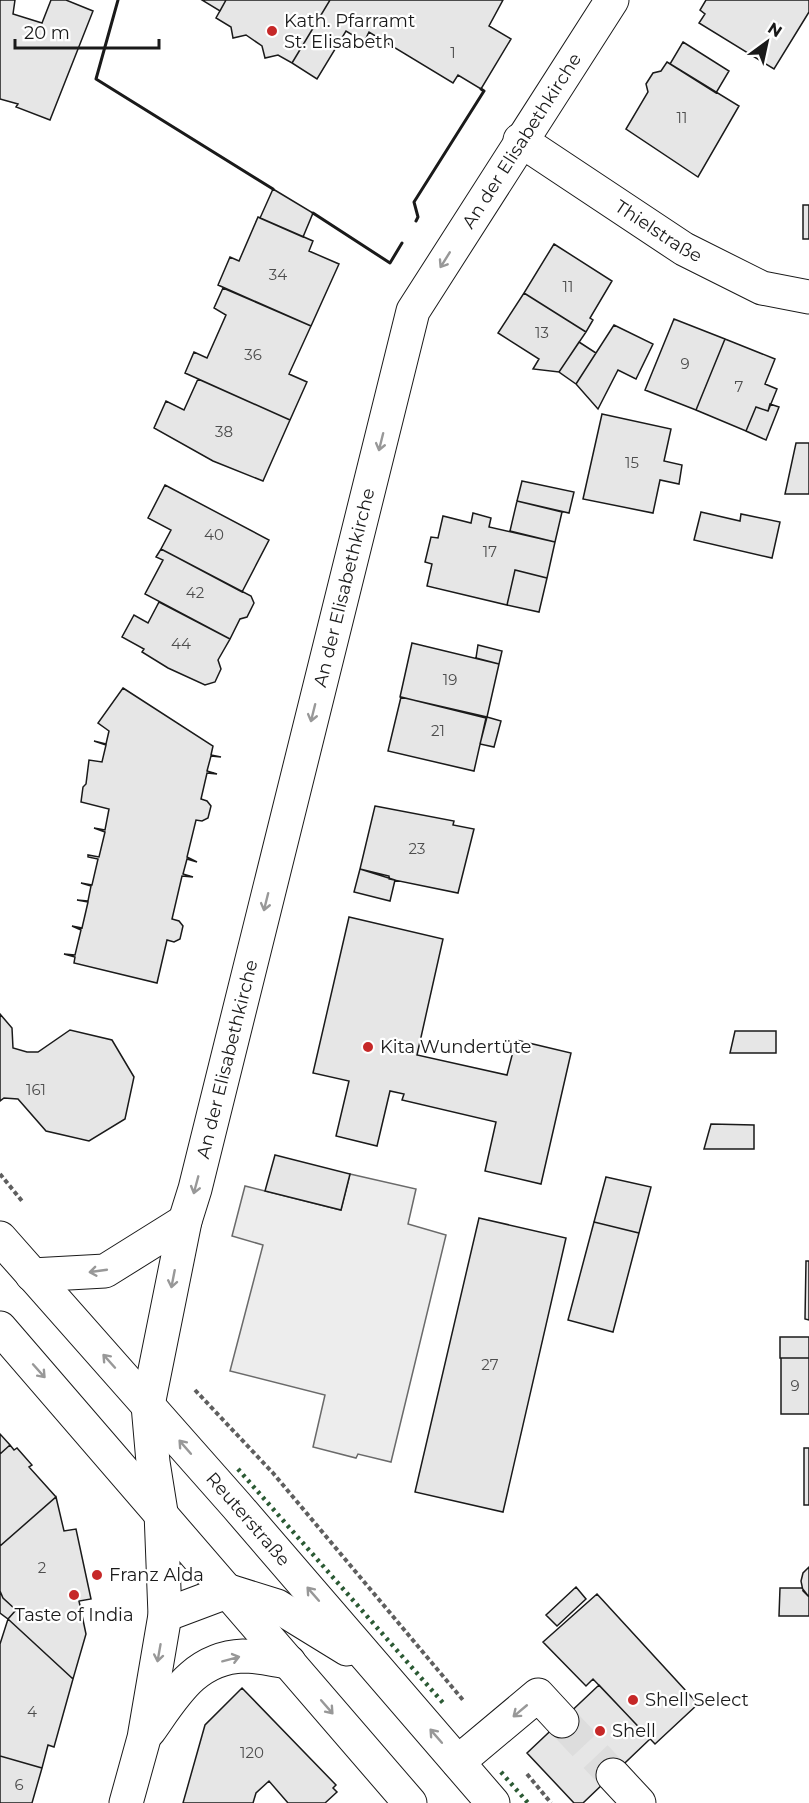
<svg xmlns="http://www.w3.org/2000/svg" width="809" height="1803" viewBox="0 0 809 1803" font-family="Montserrat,sans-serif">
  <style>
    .parking { fill: #ededed; stroke: #6a6a6a; stroke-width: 1.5 }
    .building { fill: #e6e6e6; stroke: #1a1a1a; stroke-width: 1.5 }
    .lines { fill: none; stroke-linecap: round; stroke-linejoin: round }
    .minor-tunnel { stroke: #ddd; stroke-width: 33; stroke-dasharray: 33 16; stroke-linecap: butt }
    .minor-casing { stroke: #1a1a1a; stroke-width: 35 }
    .major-casing { stroke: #1a1a1a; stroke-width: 35 }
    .path { stroke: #5f5f5f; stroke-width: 4; stroke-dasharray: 4.5 3; stroke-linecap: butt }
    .minor { stroke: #fff; stroke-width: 33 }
    .major { stroke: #fff; stroke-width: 33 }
    .hedge { stroke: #2b5a34; stroke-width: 4.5; stroke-dasharray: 3 4.5; stroke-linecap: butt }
    .wall { stroke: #1a1a1a; stroke-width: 3 }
    .oneway { stroke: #989898 }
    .poi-dot { fill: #c62828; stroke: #fff; stroke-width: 2 }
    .labels { text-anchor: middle; stroke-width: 4.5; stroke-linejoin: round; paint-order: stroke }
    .number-label { font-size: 15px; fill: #4d4d4d }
    .poi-label { font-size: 18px; fill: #1a1a1a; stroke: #fff; text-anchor: start }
    .street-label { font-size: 18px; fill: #1a1a1a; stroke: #fff }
  </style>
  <rect width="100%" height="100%" fill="#fff"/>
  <path class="parking" d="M350,1174L416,1189L408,1224L446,1235L391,1462L358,1454L356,1458L313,1447L325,1395L230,1371L263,1245L232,1236L245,1186L341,1210Z"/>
  <path class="building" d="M0,0H15L13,14L42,23L51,0H66L93,11L50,120L16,107L18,104L0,99Z
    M202,0H226L220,11Z
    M226,0H330L292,63L278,55L265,58L262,46L246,35L233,38L231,27L216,18Z
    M330,0H503L489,26L511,39L481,89L458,75L453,83L369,32L364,42L346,31L317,79L292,63Z
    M706,0H809V12L774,69L699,23L705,14L700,10Z
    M683,42L729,71L716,93L670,64Z
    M667,62L739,106L698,177L626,129L648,92L646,84L653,73L661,71Z
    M273,189L313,213L303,237L260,218Z
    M803,205H809V239H803Z
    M258,217L313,241L309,251L339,264L311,326L218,285L230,257L239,261Z
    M554,244L612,281L590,318L593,320L586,332L524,293Z
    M223,288L311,326L289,374L307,382L290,420L185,373L194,352L207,358L226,315L214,308Z
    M524,293L586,332L559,372L533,369L539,359L498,333Z
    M674,319L725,339L696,410L645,390Z
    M614,325L653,344L636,379L618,370L598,409L576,384Z
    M725,339L775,359L765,384L777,389L768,411L756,407L746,431L696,410Z
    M579,342L596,353L576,384L559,372Z
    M198,379L290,420L263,481L213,461L154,428L166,401L184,410Z
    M770,404L779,407L766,440L746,431L756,407L768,411Z
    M602,414L671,429L664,461L682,465L679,484L660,480L653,513L583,499Z
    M796,443H809V494H785Z
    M522,481L574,492L569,513L517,501Z
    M165,485L269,540L242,592L161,549L171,530L148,518Z
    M517,501L562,512L555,542L510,531Z
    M701,512L740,521L741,514L780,522L772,558L694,540Z
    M473,513L491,518L489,527L555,542L547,578L515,570L507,605L427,586L432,564L425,562L431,537L438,538L443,516L471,523Z
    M161,549L251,596L254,603L247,617L240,619L230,639L145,594L163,560L156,557Z
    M515,570L547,578L539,612L507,605Z
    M159,602L230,639L218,660L221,669L215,682L205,685L168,668L142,652L144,649L122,637L134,615L148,623Z
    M412,643L499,664L487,717L400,697Z
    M478,645L502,651L499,664L476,658Z
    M123,688L213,746L211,755L221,757L211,756L207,771L217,774L207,773L201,799L207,801L211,806L208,818L202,821L196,820L187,857L197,862L187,859L183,874L193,877L182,876L172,919L179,921L183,926L180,939L174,942L167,940L157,983L74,963L75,957L64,954L75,955L81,930L72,926L82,928L88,902L77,900L88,901L91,886L81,883L92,885L98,859L88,857V855L99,857L105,832L94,828L105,830L109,809L81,802L83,787L86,784L89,760L102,762L106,745L94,741L106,744L109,731L98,723Z
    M401,697L486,718L474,771L388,751Z
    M487,717L501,721L494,747L480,744Z
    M375,806L454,821L453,825L474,829L458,893L389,879V876L360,869Z
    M360,869L395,880L390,901L354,892Z
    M349,917L443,939L417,1055L507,1075L516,1040L571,1053L541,1184L485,1171L496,1122L402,1100L404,1094L390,1091L377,1146L336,1136L349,1081L313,1073Z
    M0,1014L12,1028L13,1048L27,1052H38L70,1030L112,1040L134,1077L125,1119L89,1141L46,1131L18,1099L4,1098L0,1101Z
    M735,1031H776V1053H730Z
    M711,1124L754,1125V1149H704Z
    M275,1155L350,1174L341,1210L265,1191Z
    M606,1177L651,1187L639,1233L594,1222Z
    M479,1218L566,1238L503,1512L415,1492Z
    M594,1222L639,1233L613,1332L568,1320Z
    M806,1261H809V1320L805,1319Z
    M780,1337H809V1358H780Z
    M781,1358H809V1414H781Z
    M0,1434L10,1445L0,1454Z
    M10,1445L14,1450L17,1448L32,1465L29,1467L56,1497L0,1546V1454Z
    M804,1448H809V1505H804Z
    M56,1497L64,1531L76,1529L91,1599L79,1601L86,1634L73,1679L8,1619L16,1610L3,1598L0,1591V1546Z
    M809,1567V1597L803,1591L801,1581L803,1573Z
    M576,1587L586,1599L557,1626L546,1615Z
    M780,1588H802L809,1597V1616H779Z
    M0,1591L3,1598L16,1610L8,1619L0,1613Z
    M597,1594L698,1704L655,1744L593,1679L586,1686L543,1642Z
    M8,1619L73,1679L54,1747L48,1745L42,1768L0,1756V1644Z
    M599,1685L650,1739L583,1803H574L527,1753Z
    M242,1688L336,1785L333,1788L337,1792L325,1803H288L269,1781L256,1793L253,1803H183L205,1725Z
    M0,1756L42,1768L32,1803H0Z"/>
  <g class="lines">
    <path class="minor-tunnel" d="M562,1721L613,1775"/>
    <g class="minor-casing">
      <g id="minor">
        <path id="s1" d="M520,140L684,249L762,288L809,297"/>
        <path d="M32,1275L105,1271L185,1221"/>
        <path d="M165,1615L229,1591"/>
        <path d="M149,1731C174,1696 194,1658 243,1656C258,1656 274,1660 289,1662"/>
        <path d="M458,1762L538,1695L562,1721"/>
        <path d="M613,1775L639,1803"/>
        <path id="s2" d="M126,1803L144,1738L165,1615L161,1512L153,1462L148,1405L185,1221L195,1189L413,311L612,0"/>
      </g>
    </g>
    <g class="major-casing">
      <g id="major">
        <path id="s3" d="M0,1238L236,1505L493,1803"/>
        <path d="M0,1328L410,1803"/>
        <path d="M229,1591L277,1606L347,1649"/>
      </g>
    </g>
    <path class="path" d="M0,1174L22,1201
      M195,1390L273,1473L463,1700
      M527,1774L551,1803"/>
    <use href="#minor" class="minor"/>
    <use href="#major" class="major"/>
    <path class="hedge" d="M238,1469L444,1704
      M501,1772L528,1803"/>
    <path class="wall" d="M118,0L96,79L273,189
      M313,213L390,263L402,243
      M416,221L418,217L414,202L484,91L481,89"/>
  </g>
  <defs><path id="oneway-shaft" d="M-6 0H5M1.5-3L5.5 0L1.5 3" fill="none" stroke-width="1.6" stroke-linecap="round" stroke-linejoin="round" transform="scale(1.5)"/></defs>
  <g class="oneway">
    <use href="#oneway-shaft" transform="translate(445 260) rotate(122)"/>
    <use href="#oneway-shaft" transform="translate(381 442) rotate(104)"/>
    <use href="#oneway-shaft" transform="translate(313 713) rotate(104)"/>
    <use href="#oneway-shaft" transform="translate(266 902) rotate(104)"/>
    <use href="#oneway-shaft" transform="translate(196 1185) rotate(105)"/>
    <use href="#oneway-shaft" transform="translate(98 1271) rotate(172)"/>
    <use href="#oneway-shaft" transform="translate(173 1279) rotate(101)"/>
    <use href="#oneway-shaft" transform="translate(109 1361) rotate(-132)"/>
    <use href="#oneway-shaft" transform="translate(39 1371) rotate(48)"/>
    <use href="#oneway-shaft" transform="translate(185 1447) rotate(-131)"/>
    <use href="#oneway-shaft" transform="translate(313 1594) rotate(-131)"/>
    <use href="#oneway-shaft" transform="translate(159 1653) rotate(100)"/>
    <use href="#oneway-shaft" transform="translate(231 1659) rotate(-15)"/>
    <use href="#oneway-shaft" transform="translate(327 1707) rotate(49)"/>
    <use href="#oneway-shaft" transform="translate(520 1711) rotate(140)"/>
    <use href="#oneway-shaft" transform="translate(436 1736) rotate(-131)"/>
  </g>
  <g class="poi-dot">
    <circle cx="272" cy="31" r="6"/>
    <circle cx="368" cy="1047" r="6"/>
    <circle cx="97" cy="1575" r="6"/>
    <circle cx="74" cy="1595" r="6"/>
    <circle cx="633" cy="1700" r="6"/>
    <circle cx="600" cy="1731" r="6"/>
  </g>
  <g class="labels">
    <g class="number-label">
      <text x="453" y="58">1</text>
      <text x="682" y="123">11</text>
      <text x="278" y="280">34</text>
      <text x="568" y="292">11</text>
      <text x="542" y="338">13</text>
      <text x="253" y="360">36</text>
      <text x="685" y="369">9</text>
      <text x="739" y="392">7</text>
      <text x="224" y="437">38</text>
      <text x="632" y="468">15</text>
      <text x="214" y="540">40</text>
      <text x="490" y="557">17</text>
      <text x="195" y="598">42</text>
      <text x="181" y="649">44</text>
      <text x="450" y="685">19</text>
      <text x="438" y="736">21</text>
      <text x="417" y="854">23</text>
      <text x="36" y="1095">161</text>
      <text x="490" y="1370">27</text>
      <text x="795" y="1391">9</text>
      <text x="42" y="1573">2</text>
      <text x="32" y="1717">4</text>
      <text x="252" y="1758">120</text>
      <text x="19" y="1790">6</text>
    </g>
    <g class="poi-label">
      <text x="284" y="27">Kath. Pfarramt<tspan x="284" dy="21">St. Elisabeth</tspan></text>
      <text x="380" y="1053">Kita Wundertüte</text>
      <text x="109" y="1581">Franz Alda</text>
      <text x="74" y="1621" text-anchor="middle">Taste of India</text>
      <text x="645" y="1706">Shell Select</text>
      <text x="612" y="1737">Shell</text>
    </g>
    <g class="street-label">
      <text dy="6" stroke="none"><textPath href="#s2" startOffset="1731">An der Elisabethkirche</textPath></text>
      <text dy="6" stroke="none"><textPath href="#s1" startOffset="166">Thielstraße</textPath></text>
      <text dy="6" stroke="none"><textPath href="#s2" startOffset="1244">An der Elisabethkirche</textPath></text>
      <text dy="6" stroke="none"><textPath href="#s2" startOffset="758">An der Elisabethkirche</textPath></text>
      <text dy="6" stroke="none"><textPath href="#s3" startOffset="375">Reuterstraße</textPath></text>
    </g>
  </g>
  <g transform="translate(767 42) rotate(33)" stroke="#ffffff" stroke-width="4.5" paint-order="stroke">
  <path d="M0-4.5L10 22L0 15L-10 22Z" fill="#1a1a1a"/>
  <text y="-9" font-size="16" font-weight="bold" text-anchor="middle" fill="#1a1a1a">N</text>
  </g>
  <path d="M15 39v9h144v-9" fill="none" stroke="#1a1a1a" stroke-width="3"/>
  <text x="24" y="39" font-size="18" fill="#1a1a1a" stroke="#ffffff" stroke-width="4.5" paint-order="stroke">20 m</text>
</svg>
